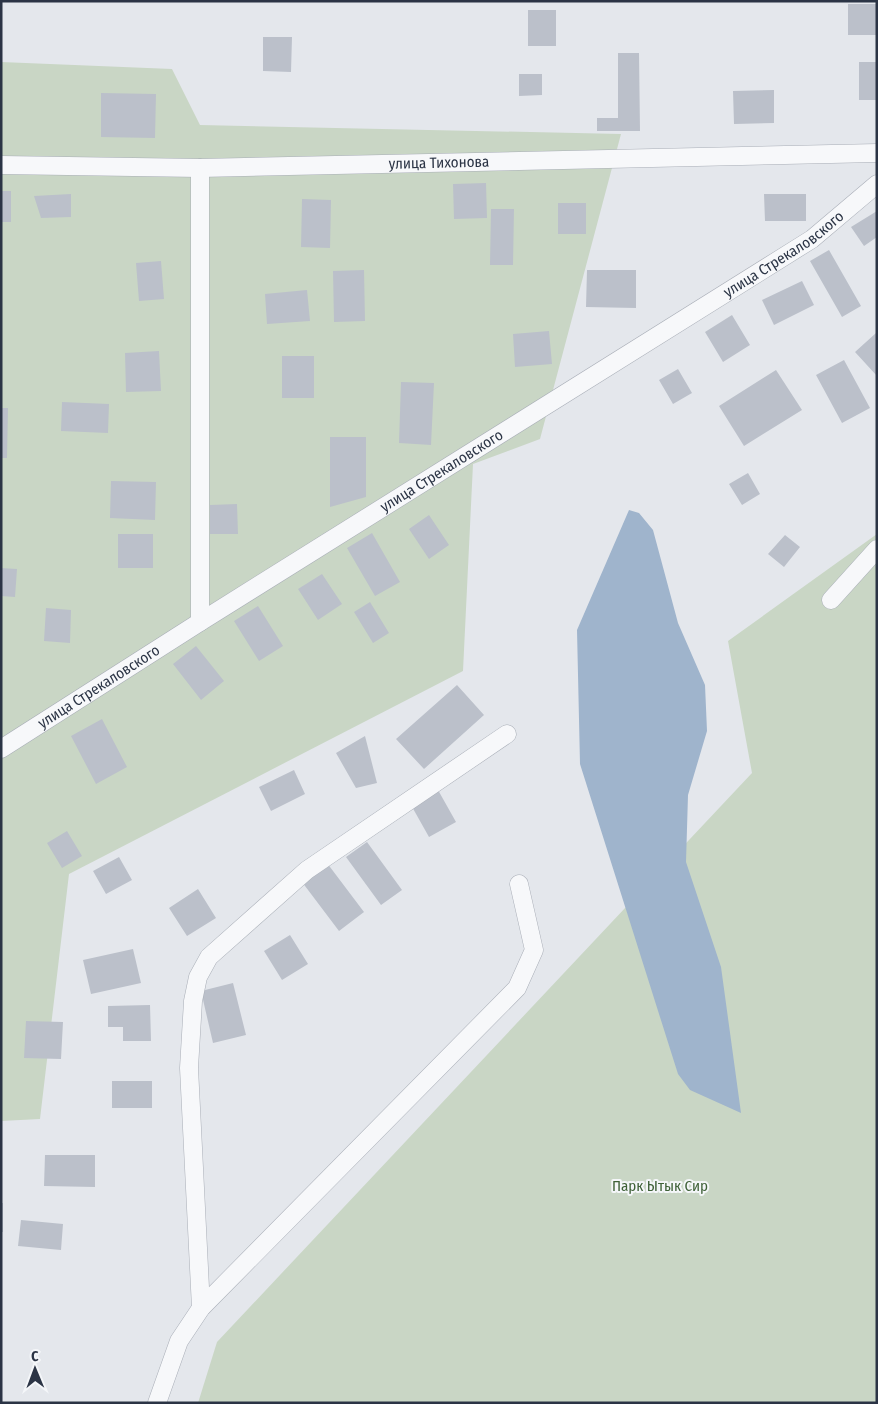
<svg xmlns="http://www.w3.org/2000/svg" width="878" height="1404" viewBox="0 0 878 1404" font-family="'Fira Sans Condensed',sans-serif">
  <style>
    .green { fill: #c9d6c5 }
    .water { fill: #9fb4cc }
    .building { fill: #bbc0ca }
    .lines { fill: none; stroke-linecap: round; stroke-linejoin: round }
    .street-casing { stroke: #a9aeb7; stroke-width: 19 }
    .street { stroke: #f7f8fa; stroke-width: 18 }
    .labels { text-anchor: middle; stroke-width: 4; stroke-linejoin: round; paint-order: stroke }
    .street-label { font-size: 15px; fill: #2b3445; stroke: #f4f6f9 }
    .park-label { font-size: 15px; fill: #3f6138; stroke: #f4f6f9 }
  </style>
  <rect width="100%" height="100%" fill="#e4e7ec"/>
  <path class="green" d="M1,62L172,69L200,125L621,134L540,439L473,464L463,671L69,874L40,1119L1,1121Z
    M877,534V1403H198L217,1342L752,773L728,641Z"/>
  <path class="water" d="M629,510L639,513L653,530L678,623L705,685L707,731L688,795L686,862L721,967L741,1113L690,1090L678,1074L580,764L577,630Z"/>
  <path class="building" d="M848,4H877V35H848Z
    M528,10H556V46H528Z
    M263,37H292L291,72L263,71Z
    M618,53H639L640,131H597V118H618Z
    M859,62H877V100H859Z
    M519,74H542V95L519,96Z
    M774,90V123L734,124L733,91Z
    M101,93L156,94L155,138L101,137Z
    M486,183L487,218L454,219L453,184Z
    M1,191H11V222H1Z
    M71,194V217L41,218L34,196Z
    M764,194H806V221H765Z
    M302,199L331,200L330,248L301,247Z
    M558,203H586V234H558Z
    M491,209H514L513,265H490Z
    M877,211V237L864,246L851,227Z
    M829,250L861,306L842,317L810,261Z
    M161,261L164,299L139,301L136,263Z
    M364,270L365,321L334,322L333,271Z
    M587,270H636V308L586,307Z
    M802,281L814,305L774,325L762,300Z
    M307,290L310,321L267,324L265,294Z
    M732,315L750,345L723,362L705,332Z
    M549,331L552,364L515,367L513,334Z
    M876,333L877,334V376L855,352Z
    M159,351L161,391L126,392L125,353Z
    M282,356H314V398H282Z
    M844,360L870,408L842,423L816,375Z
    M678,369L692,393L673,404L659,380Z
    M776,370L802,410L744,446L719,406Z
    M401,382L434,383L431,445L399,443Z
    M62,402L109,404L108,433L61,431Z
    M1,408H8L7,458H1Z
    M330,437H366V497L330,507Z
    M748,473L760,494L742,505L729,484Z
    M111,481L156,482L155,520L110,518Z
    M237,504L238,534H210V505Z
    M429,515L449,545L429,559L409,529Z
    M372,533L400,582L375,596L347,548Z
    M118,534H153V568H118Z
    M785,535L800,547L784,567L768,554Z
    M1,568L17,569L15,597L1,596Z
    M322,574L342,604L318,620L298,589Z
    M370,602L389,633L373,643L354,612Z
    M258,606L283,646L259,661L234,621Z
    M46,608L71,610L70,643L44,641Z
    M196,646L224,681L201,700L173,664Z
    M457,685L484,715L424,769L396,739Z
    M102,719L127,767L96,784L71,736Z
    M365,736L377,783L356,788L336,753Z
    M294,770L305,794L271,811L259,787Z
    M438,790L456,822L429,837L411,805Z
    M67,831L82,856L62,868L47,843Z
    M367,842L402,890L381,905L346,857Z
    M119,857L132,880L106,894L93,871Z
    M327,863L364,912L339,931L302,882Z
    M198,889L216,918L187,936L169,908Z
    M290,935L308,964L282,980L264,951Z
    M133,949L141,983L91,994L83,960Z
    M233,983L246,1035L213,1043L201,991Z
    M150,1005L151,1041H123V1027H108V1006Z
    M26,1021L63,1022L61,1059L24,1058Z
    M112,1081H152V1108H112Z
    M45,1155H95V1187L44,1186Z
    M1,1203H3V1232H1Z
    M21,1220L63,1224L61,1250L18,1246Z"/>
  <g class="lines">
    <g class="street-casing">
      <g id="street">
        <path id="s1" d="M1,165L200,168L877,153"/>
        <path d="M831,600L877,549"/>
        <path d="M200,622V168"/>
        <path id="s2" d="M1,749L200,622L812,239L877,184"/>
        <path d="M201,1308L189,1068L193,1001L198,977L209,957L307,870L507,734"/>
        <path d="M157,1403L179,1341L201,1308L517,988L534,950L519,884"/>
      </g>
    </g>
    <use href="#street" class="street"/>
  </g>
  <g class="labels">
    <g class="street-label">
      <text dy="5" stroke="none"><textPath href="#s1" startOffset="438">улица Тихонова</textPath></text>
      <text dy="5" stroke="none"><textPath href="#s2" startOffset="926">улица Стрекаловского</textPath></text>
      <text dy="5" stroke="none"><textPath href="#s2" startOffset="521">улица Стрекаловского</textPath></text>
      <text dy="5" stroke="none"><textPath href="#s2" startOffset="116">улица Стрекаловского</textPath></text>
    </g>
    <g class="park-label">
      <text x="660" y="1191">Парк Ытык Сир</text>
    </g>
  </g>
  <rect width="878" height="1404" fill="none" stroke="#2b3445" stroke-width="5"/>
  <g transform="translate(35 1369) rotate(359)" stroke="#f4f6f9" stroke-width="4" paint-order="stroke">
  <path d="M0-4L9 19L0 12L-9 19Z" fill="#2b3445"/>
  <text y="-8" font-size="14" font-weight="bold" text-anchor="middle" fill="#2b3445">С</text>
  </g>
</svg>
